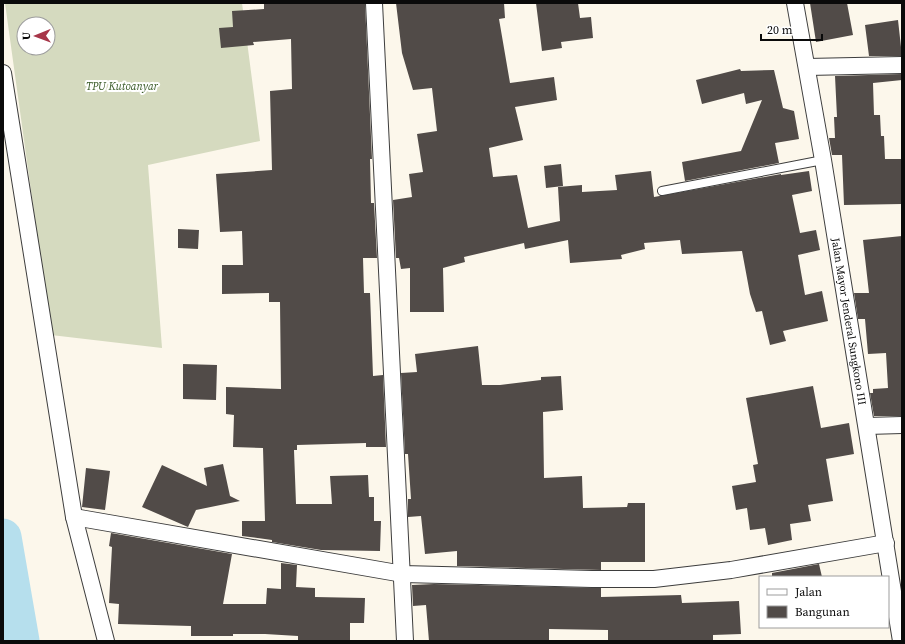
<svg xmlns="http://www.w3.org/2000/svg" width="905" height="644" viewBox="0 0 905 644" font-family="'Source Serif 4',serif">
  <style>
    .cemetery { fill: #d5dabf; fill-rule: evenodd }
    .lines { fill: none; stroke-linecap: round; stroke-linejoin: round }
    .river { stroke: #b6dfed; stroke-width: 37 }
    .building { fill: #514b48 }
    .service-casing { stroke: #3d3d3d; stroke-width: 10 }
    .minor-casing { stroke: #3d3d3d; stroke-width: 18 }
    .service { stroke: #fff; stroke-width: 8 }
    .minor { stroke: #fff; stroke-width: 16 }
    .labels { text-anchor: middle; stroke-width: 4; stroke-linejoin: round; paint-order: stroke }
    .park-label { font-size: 11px; font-style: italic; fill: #365824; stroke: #fff }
    .street-label { font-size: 11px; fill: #0a0a0a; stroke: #fff }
  </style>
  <rect width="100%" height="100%" fill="#fcf7eb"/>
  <path class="cemetery" d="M5,3H242L260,141L148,165L162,348L51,335ZM24,24H48V48H24Z"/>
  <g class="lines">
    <path class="river" d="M3,537L21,641"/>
  </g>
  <path class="building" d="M264,3H365L372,159H370L371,203H374L377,258H363L364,293H370L373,376L383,375L386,447H366V443L297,445V450H294L296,504H332L330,476L368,475L369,497H374V521H381L380,551L321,550L272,542V540L242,536V521H265L263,448L233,447L234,415L226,414V387L281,389L280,302H269V293L222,294V265H243L242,231L220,232L216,174L272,170L270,91L292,89L291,39L253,42L254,45L221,48L219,28L233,27L232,11L264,9Z
    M396,3H504L505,18L499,19L510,83L554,77L557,100L515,107L523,140L489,148L493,177L517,175L528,228L560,221L558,187L582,185V192L617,190L615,175L651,171L654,197L781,174V175L809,171L812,191L792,195L800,233L816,230L820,250L798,255L805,295L822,291L828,321L783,331L786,341L770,345L762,311L756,312L750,294L742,251L682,254L680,240L644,243L645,249L621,255L622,259L570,263L568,240L525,249L524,243L464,257L465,262L443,268L444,312H410V268L401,269L399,258H396L393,200L412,197L409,174L423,172L417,134L437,131L432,88L413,90L402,53Z
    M536,3H578L580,18L591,17L593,38L561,42L562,48L542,51Z
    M810,3H847L853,35L816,42Z
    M898,20L902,56H869L865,25Z
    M740,69L741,71L774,70L783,108L794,111L799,139L775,143L779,163L685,181L682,162L741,151L762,100L746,104L744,93L702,104L696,80Z
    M902,74V80L873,83L874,115H880L881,136H884L885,159H902V204L844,205L842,155H832L829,138H835L834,117H837L835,76Z
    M561,164L563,186L546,188L544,166Z
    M178,229L199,230L198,249L178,248Z
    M902,236V416H874L870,393H873V389L888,388L886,353L868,354L865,319H858L854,293H869L863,240Z
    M478,346L482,385H500L541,380V377L561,376L563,410L543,412L544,478L582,476L583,508L627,507L628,503H645V562H601V570L457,566V551L425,554L421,516L408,517V499H411L408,454H405L401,373L417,372L415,354Z
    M183,364L217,365L216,400L183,399Z
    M813,386L821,428L849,423L854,454L826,459L833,501L808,505L811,521L790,524L792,540L768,545L765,528L750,530L747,508L736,510L732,486L756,482L753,465L758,464L746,398Z
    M223,464L230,496L240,501L196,510L188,527L142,507L162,465L207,486L204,468Z
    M86,468L110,471L105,510L82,507Z
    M111,533L232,554L223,604H266L267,588L281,589V563L297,565L296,587L315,588V597L365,598L364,623H350V641H298V636L265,634H233V636H191V626L118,624L119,604L109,603L112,547L109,546Z
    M819,564L822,577H772V573Z
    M434,584L601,588V597L681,595L682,603L739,601L741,634L713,635V640L608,641V630L549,629V641H429L426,605L413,606L412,585Z"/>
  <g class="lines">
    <g class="service-casing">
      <path id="service" d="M662,191L823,160"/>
    </g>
    <g class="minor-casing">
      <g id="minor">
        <path d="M374,3L405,641"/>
        <path id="s1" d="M795,3L823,160L901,641"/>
        <path d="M807,67L902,65"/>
        <path d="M3,73L74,517L106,641"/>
        <path d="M867,426L902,425"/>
        <path d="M74,517L403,574L592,579H654L731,570L886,543"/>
      </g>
    </g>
    <use href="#service" class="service"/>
    <use href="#minor" class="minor"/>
  </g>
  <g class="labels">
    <g class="park-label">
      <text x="122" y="90">TPU Kutoanyar</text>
    </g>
    <g class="street-label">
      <text dy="4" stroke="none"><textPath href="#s1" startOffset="323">Jalan Mayor Jenderal Sungkono III</textPath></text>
    </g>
  </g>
  <rect width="905" height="644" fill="none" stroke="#0a0a0a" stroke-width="8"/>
  <rect x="759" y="576" width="130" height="52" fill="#ffffff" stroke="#9d9d9d"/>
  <rect x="767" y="589" width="20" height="6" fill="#ffffff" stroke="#9d9d9d"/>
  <text x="795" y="596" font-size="12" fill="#0a0a0a">Jalan</text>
  <rect x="767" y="606" width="20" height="12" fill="#514b48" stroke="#9d9d9d"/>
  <text x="795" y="616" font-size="12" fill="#0a0a0a">Bangunan</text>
  <g transform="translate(36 36) rotate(269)"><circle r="19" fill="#ffffff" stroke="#9d9d9d"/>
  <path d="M0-3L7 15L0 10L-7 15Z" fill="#a73649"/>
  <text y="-6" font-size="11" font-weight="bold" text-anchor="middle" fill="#0a0a0a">U</text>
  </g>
  <path d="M761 34v6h61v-6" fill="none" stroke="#0a0a0a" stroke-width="2"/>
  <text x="767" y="34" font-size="12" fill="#0a0a0a" stroke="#ffffff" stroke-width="3" paint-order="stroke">20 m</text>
</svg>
